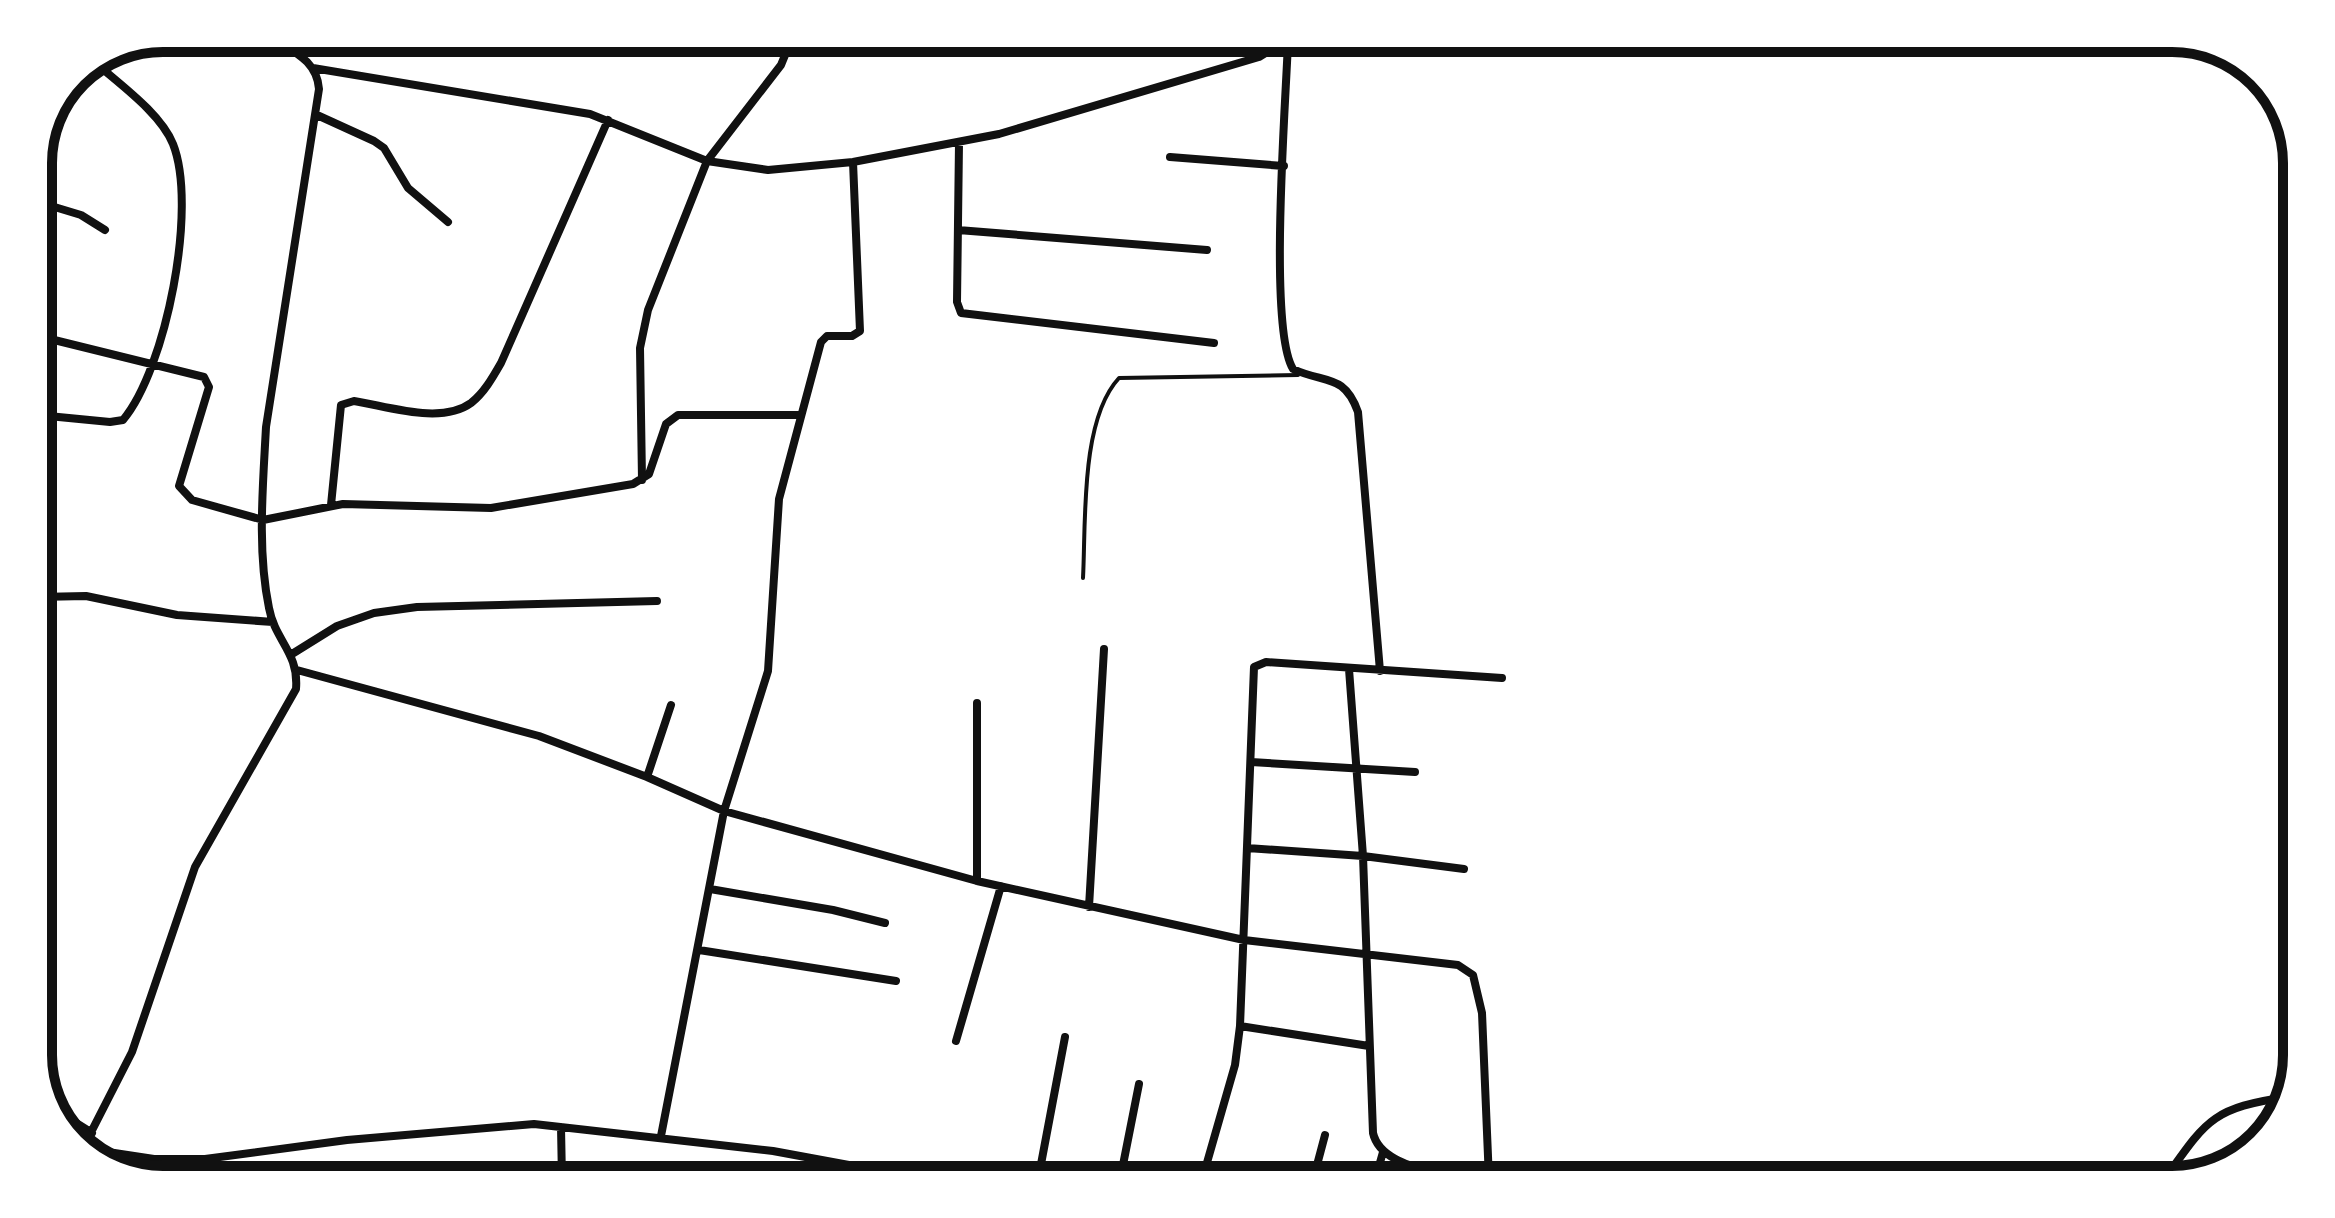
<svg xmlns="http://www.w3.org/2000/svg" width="2335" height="1218" viewBox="0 0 2335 1218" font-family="'Golos Text',sans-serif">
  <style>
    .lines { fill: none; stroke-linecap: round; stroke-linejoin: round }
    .service { stroke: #111; stroke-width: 4 }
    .minor { stroke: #111; stroke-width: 8 }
    .rim { fill: none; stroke: #111; stroke-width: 10 }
  </style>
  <rect width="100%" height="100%" fill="#fff"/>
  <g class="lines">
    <path class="service" d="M1083,578C1086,523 1080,420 1119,378L1298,375"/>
    <path class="minor" d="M1288,41C1286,101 1268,328 1293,369C1325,384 1344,373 1358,412L1380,671
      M313,68L590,114L707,161L768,170L853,162L999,134L1259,57L1290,38
      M317,115L374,141L384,148L408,188L448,222
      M959,143L957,302L961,313L1214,343
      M1170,157L1284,166
      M38,202L81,215L105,230
      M958,230L1207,250
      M38,336L204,377L209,387L179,486L192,500L263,520L343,504L491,508L633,484L649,474L666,424L678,415H800
      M38,415L110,422L123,420C166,369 198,207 173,144C161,114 122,86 98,65
      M642,480L640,348L648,310L707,161L781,65L792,38
      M331,505L341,405L354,401C387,406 441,425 471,403C484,393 493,377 501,363L608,120
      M38,597L86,596L177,615L273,622
      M292,654L337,626L374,613L417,607L657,601
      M1349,669L1363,856L1373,1133C1380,1164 1427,1169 1454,1180
      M297,670L539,736L647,777L724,811L977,881L1244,940L1458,965L1473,975L1482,1013L1489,1180
      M977,703V881
      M1251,762L1415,772
      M647,777L671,705
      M2294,791H2297
      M1247,848L1363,856L1464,869
      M2292,880H2297
      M710,889L833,910L885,923
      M1089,907L1104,649
      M699,950L896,981
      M1240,1026L1369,1046
      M956,1041L1001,886
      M54,1109L92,1133
      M561,1127L562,1180
      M661,1136L724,811L768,671L779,499L821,342L827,336H852L860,331L853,162
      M84,1146L132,1052L195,867L296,689C299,652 275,641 269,608C257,550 263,485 266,427L319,89C317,61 294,52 273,38
      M88,1149L154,1159H205L347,1140L534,1124L773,1151L930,1180
      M1038,1180L1065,1037
      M1120,1180L1139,1084
      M1202,1180L1235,1065L1240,1026L1254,667L1266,662L1502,678
      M1313,1180L1325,1135
      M1375,1180L1383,1152
      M2164,1180C2206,1121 2211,1108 2287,1097"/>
  </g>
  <path d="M0 0H2335V1218H0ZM163 52H2172A111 111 0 0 1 2283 163V1055A111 111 0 0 1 2172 1166H163A111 111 0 0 1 52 1055V163A111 111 0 0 1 163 52Z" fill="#fff" fill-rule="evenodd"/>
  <path class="rim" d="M163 52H2172A111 111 0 0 1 2283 163V1055A111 111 0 0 1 2172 1166H163A111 111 0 0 1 52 1055V163A111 111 0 0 1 163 52Z"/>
</svg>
